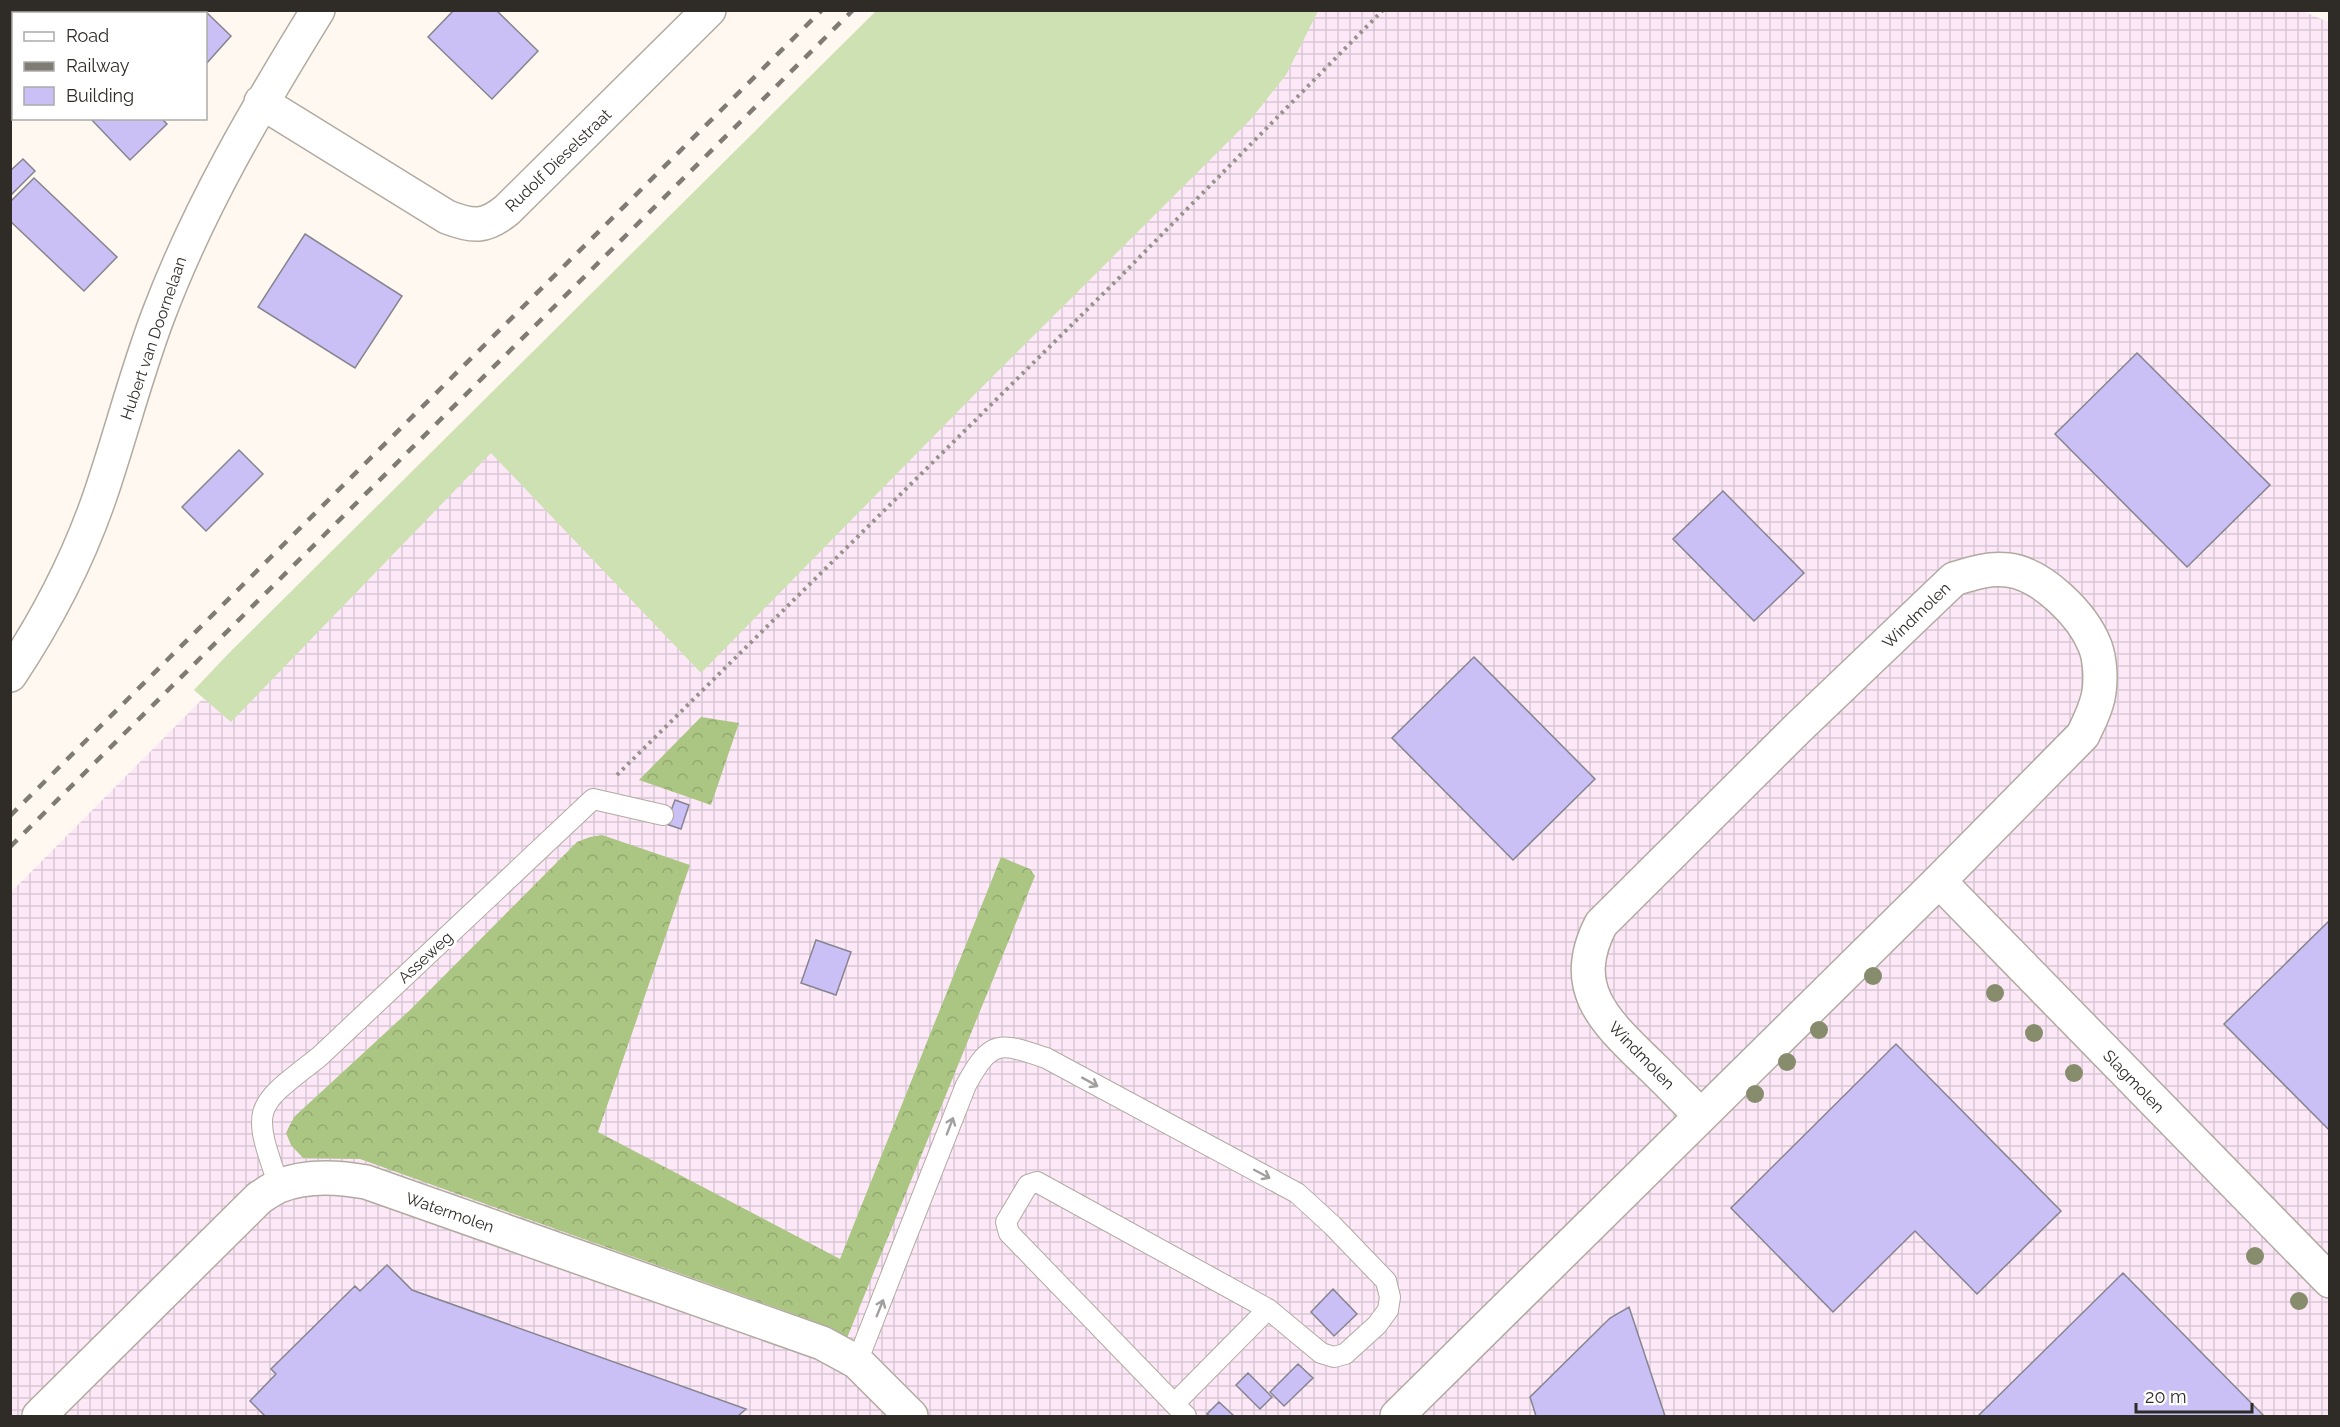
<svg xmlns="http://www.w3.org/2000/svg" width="2340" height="1427" viewBox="0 0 2340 1427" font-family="Raleway,sans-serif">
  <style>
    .industrial { fill: url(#industrial-grid) }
    .grass { fill: #cee1b3 }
    .forest { fill: url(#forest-crowns) }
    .building { fill: #cac0f6; stroke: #86848f; stroke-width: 1.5 }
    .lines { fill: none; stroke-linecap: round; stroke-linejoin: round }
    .lane-casing { stroke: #b2aaa0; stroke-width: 22 }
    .street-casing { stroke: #b2aaa0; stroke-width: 36 }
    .path { stroke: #97928c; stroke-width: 4; stroke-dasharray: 3 4.5; stroke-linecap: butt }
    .lane { stroke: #fff; stroke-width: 20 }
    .street { stroke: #fff; stroke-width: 33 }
    .rail { stroke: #7f7b75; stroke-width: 4.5; stroke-dasharray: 10 10; stroke-linecap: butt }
    .tree { fill: #878c6d }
    .oneway { stroke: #a1a09e }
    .labels { text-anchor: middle; stroke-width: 6; stroke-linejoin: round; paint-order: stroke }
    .street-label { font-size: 16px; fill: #2f2c28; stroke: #fff }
  </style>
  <defs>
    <pattern id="industrial-grid" width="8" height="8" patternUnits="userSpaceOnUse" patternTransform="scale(1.5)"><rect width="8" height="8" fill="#fde8f8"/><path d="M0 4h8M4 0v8" fill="none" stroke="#d9c7d5"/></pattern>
    <pattern id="forest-crowns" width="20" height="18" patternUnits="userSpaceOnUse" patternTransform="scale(1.5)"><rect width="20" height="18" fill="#abc582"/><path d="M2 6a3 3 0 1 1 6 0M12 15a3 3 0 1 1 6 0" fill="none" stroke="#93a970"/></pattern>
  </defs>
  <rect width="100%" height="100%" fill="#fff8f0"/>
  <path class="industrial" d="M2300,10L2329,22V1416H11V892L885,11Z"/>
  <path class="grass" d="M876,11H1318L1286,75L1251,119L978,391L701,673L491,453L231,722L194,690L229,653Z"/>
  <path class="forest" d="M701,717L739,723L711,805L639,780Z
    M602,835L690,865L598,1132L840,1259L1001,857L1030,869L1035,876L847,1338L813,1321L360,1159L303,1158L291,1145L286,1133L294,1117L410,1010L577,842L590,837Z"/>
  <path class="building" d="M128,10H204L231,36L206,64V14H125Z
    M454,10H496L538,51L492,99L428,37Z
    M90,118H161L167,124L130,160Z
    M23,159L35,171L11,195L10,171Z
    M34,178L117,257L84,291L10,221V202Z
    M305,234L402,296L355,368L258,307Z
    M2137,353L2270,485L2187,567L2055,434Z
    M239,450L263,474L206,531L182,507Z
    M1723,491L1804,573L1754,621L1673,539Z
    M1474,657L1595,779L1513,860L1392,738Z
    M675,800L689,805L681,829L666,824Z
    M2330,920V1131L2224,1024Z
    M816,940L851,952L836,995L801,983Z
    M1896,1044L2061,1211L1977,1294L1915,1231L1833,1312L1731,1208Z
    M387,1265L412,1290L746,1409L738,1416H265L250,1401L276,1374L271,1369L355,1286L360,1291Z
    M2123,1273L2264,1416H1978Z
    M1333,1289L1357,1314L1334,1336L1311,1312Z
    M1629,1307L1665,1416H1536L1530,1397L1610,1318Z
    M1298,1364L1313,1378L1284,1406L1270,1392Z
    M1248,1373L1272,1397L1260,1409L1236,1385Z
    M1219,1402L1234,1416H1210L1207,1414Z"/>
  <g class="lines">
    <g class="lane-casing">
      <path id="lane" d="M279,1186C251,1106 253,1108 319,1057L593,799L663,815
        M857,1362L966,1085C991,1039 999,1042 1046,1058L1297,1193L1332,1225L1386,1281L1390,1297L1388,1310L1377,1325L1345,1354L1334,1357L1321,1353L1268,1309L1037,1182L1028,1185L1006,1222L1009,1233L1186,1416
        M1174,1404L1268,1309"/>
    </g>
    <g class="street-casing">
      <path id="street" d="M261,102L447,217C473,227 485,228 507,210L709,10
        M10,675C48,618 79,558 101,493C121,434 136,374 158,316C199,207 257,109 318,10
        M1939,881L2330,1281
        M39,1416L259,1198C265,1194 272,1189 279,1186C306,1175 339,1177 366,1182L822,1343L857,1362L911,1416
        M1397,1416L1939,881L2083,735C2089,722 2097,707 2099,692C2101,678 2100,659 2095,646C2083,615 2042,574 2008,570C1988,568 1973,573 1954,579L1797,729L1601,924C1568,988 1604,1020 1648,1063C1666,1080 1683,1098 1701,1116"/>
    </g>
    <path class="path" d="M617,775L1118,279L1383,10"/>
    <use href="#lane" class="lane"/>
    <use href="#street" class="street"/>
    <path class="rail" d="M10,816L822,10
      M10,847L853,10"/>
  </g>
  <g class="tree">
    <circle cx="1873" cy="976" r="9"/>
    <circle cx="1995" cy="993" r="9"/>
    <circle cx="1819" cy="1030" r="9"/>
    <circle cx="2034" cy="1033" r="9"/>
    <circle cx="1787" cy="1062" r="9"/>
    <circle cx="2074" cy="1073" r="9"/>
    <circle cx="1755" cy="1094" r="9"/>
    <circle cx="2255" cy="1256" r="9"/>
    <circle cx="2299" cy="1301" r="9"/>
  </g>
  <defs><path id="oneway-shaft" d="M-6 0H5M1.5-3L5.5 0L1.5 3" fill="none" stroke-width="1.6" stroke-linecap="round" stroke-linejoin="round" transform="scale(1.5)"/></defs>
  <g class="oneway">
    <use href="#oneway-shaft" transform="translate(1090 1082) rotate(29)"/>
    <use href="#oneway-shaft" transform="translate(950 1126) rotate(-69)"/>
    <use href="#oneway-shaft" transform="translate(1262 1174) rotate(28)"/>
    <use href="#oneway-shaft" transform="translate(880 1308) rotate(-68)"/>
  </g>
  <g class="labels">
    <g class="street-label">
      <text transform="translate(558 160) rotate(-44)" y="6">Rudolf Dieselstraat</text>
      <text transform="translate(153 338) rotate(-71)" y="6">Hubert van Doornelaan</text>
      <text transform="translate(1916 615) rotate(-44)" y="6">Windmolen</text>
      <text transform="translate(425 957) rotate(-43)" y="6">Asseweg</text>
      <text transform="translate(1642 1055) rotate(46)" y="6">Windmolen</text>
      <text transform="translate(2134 1081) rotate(46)" y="6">Slagmolen</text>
      <text transform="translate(450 1212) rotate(19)" y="6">Watermolen</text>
    </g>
  </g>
  <rect width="2340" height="1427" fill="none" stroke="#2f2c28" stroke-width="24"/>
  <rect x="12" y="12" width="195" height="108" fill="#ffffff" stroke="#acaba9" stroke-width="1.5"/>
  <rect x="24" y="32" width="30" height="9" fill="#ffffff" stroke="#acaba9" stroke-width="1.5"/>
  <text x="66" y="42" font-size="18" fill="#2f2c28">Road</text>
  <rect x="24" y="62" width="30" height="9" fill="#7f7b75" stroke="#acaba9" stroke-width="1.5"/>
  <text x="66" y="72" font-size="18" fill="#2f2c28">Railway</text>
  <rect x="24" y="87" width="30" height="18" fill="#cac0f6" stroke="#acaba9" stroke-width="1.5"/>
  <text x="66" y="102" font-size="18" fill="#2f2c28">Building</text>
  <path d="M2136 1403v9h116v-9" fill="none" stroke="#2f2c28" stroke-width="3"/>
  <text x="2145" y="1403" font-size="18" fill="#2f2c28" stroke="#ffffff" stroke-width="4.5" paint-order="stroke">20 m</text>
</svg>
